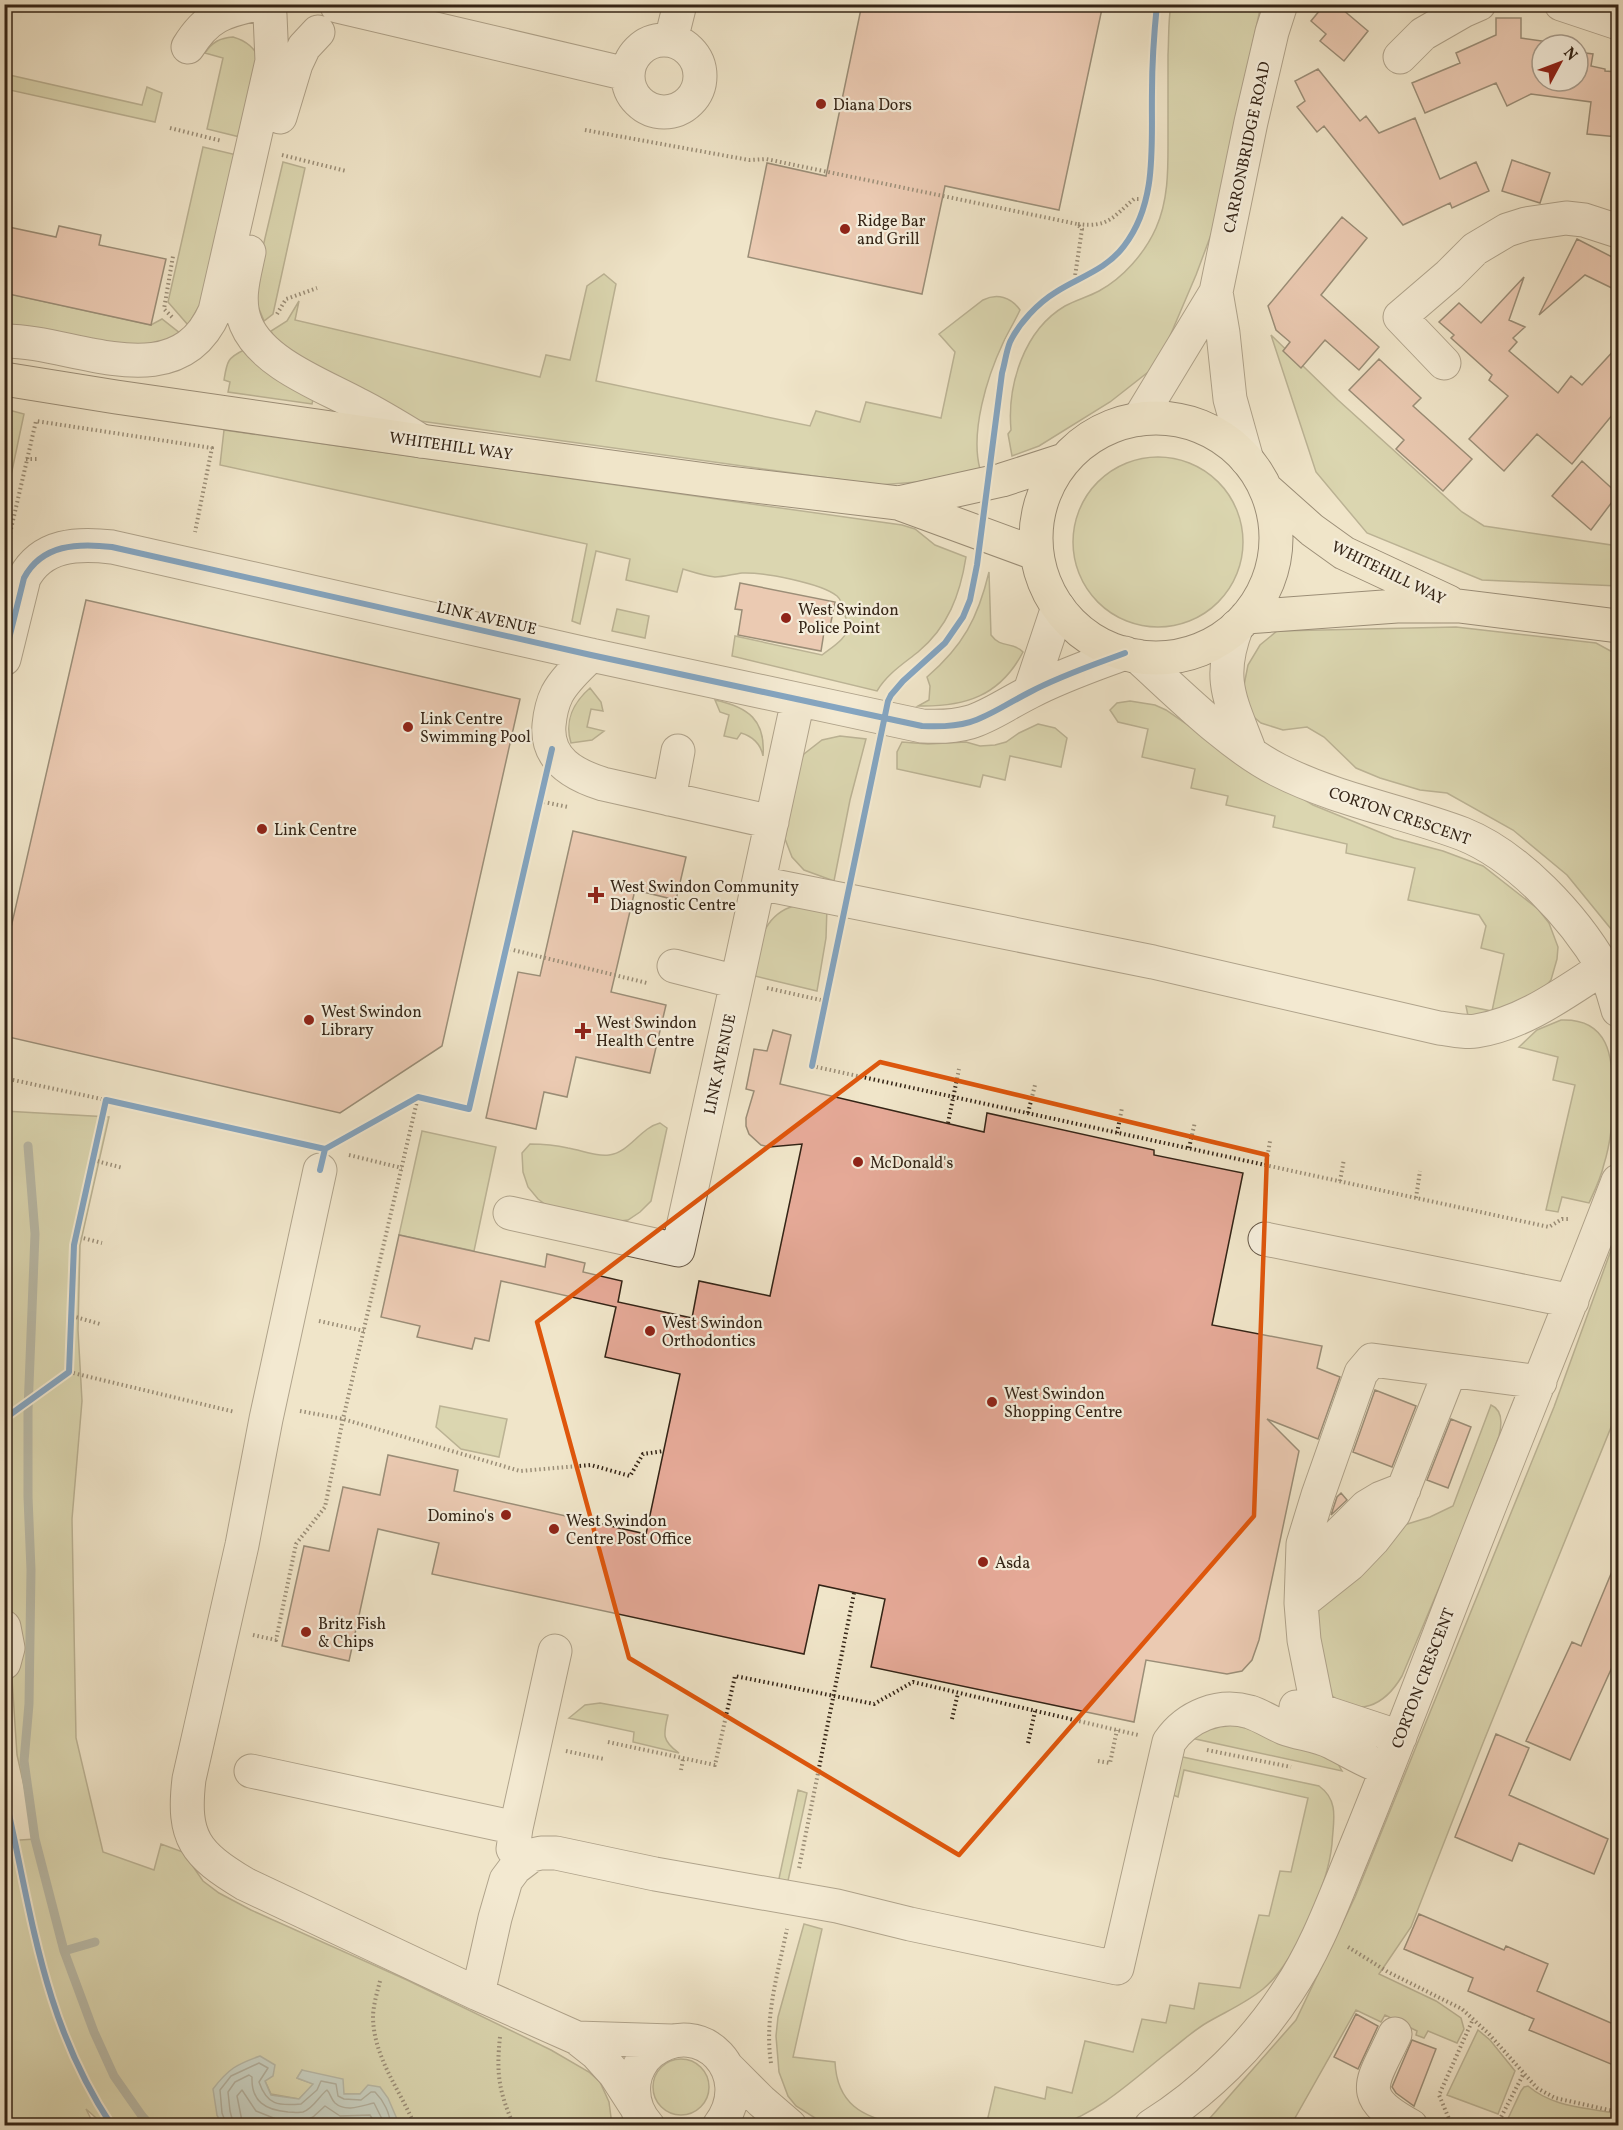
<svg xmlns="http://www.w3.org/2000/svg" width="1623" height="2130" viewBox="0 0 1623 2130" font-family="Vollkorn,serif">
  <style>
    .green { fill: #c0c392; stroke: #7a7454; stroke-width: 1.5 }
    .water { fill: #9ebdbf; stroke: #74807b; stroke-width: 1.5 }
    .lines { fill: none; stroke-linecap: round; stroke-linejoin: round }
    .shore { stroke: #69706a; stroke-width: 1.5 }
    .stream { stroke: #74807b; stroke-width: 9 }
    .building { fill: #e5a997; stroke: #342416; stroke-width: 1.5 }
    .minor-casing { stroke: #635443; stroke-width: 35 }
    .major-casing { stroke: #342416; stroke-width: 35 }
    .path { stroke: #342416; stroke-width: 4; stroke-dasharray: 1.5 3; stroke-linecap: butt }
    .minor { stroke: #f5eedc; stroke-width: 33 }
    .major { stroke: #f0e5c9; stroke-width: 33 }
    .cycleway-casing { stroke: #f5eedc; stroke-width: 10 }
    .cycleway { stroke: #0057b8; stroke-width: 6 }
    .marked { fill: none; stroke: #df560c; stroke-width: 4.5; stroke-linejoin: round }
    .poi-dot { fill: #8f2418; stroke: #f5eedc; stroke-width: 2 }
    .labels { text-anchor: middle; stroke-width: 4.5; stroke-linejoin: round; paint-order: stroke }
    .poi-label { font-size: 16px; fill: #342416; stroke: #f5eedc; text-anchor: start }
    .street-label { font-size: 16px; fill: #342416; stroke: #f5eedc }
  </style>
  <rect width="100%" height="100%" fill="#f0e5c9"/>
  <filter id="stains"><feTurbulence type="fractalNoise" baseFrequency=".00333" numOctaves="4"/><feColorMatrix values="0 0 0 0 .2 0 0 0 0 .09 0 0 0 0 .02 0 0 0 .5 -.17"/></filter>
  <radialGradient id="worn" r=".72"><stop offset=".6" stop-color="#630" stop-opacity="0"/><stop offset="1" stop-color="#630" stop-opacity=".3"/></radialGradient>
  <path class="green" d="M1171,5H1261L1212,232L1196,275L1164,350L1152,369L1110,402L1039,446L1012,456L1008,434L1011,430C1007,385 1024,330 1065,306C1076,300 1088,297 1099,291C1123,278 1145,253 1156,228C1169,199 1168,167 1168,137C1168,110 1168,82 1168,55C1169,38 1168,21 1171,5Z
    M233,37C247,41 254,48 261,60L248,139L207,129L223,58L205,53C212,42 220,38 233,37Z
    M5,74L142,105L147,87L162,93L155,122L5,89Z
    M203,147L241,156L208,291L188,325L168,302Z
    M283,162L305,168L273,314L264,321L257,304V272Z
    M604,274L616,284L596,381L810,426L816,411L860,422L866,402L941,418L955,352L939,334L983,300C997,293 1011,297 1020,310C1015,321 1008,332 1003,343C987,377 970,432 980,469L917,482L879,485L420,421L300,362L275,339L271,331L287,321L299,301L295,320L540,377L546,355L570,360L587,286Z
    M5,293L151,325L162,319L181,334L153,349L5,331Z
    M1271,335L1338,400L1462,512L1484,526L1618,546V586L1482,580L1367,533L1316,472Z
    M244,350L314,395L312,404L228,392L230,382L224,380C227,362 227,358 244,350Z
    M5,409L24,414L5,504L4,409Z
    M224,430L902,525L915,529L935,545L966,557C960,595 948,627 918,652C903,664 887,674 877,691L732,656L735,636L822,655C832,647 847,639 849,625C842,614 845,603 837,596C821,583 763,572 742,573C733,574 724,577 715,577C704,576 693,572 683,569L677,592L626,580L630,559L596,551L580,624L572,621L587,544L220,465Z
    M1073 542a85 85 0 1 1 170 0a85 85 0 1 1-170 0Z
    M989,572L991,635C1001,649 1013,641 1023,652C1000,696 965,707 918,706L929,700L930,686L927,677C963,646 978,618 989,572Z
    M617,609L649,616L645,638L612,631Z
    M1456,627L1596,643L1618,655V943L1611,929L1567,875L1513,830L1447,793L1420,790L1380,778L1356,768L1324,737L1307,727L1283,730L1261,723L1249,713L1243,690L1248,665L1260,645L1277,631Z
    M590,688L601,702L603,711L591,709L587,727L604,731L592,740L571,743C564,721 574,702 590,688Z
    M715,700C748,707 766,720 763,756C761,744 752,736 741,733L737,739L724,736L729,715L720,712Z
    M1130,701L1155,705L1166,710L1237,759L1313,805L1394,838L1443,851L1483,866L1538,909L1549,923L1558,947L1557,959L1551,980L1544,988L1505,1014L1468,1016L1466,1006L1492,1011L1504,954L1481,948L1486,926L1479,915L1408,900L1415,868L1346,853L1347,844L1273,827L1275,816L1226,805L1228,796L1191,788L1195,769L1142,757L1148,729L1118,722L1110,710L1117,703Z
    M1038,724L1055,728L1067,738L1061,767L1010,756L1005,780L983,775L980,787L897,769V752L902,742L928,744L966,742L980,746L995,745L1006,742L1019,733Z
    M840,736L866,739L850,800L834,881L804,870L792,857L785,839L797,768L804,754L822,740Z
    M794,906L827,907L826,938L817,991L751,975C759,946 762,915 794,906Z
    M1561,1020C1609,1018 1613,1057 1613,1095C1613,1118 1611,1142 1604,1164C1601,1178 1595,1190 1589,1203L1562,1197L1558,1212L1546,1210L1575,1085L1553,1080L1558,1057L1519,1047L1537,1030Z
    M4,1111L109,1117L80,1245L78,1330L82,1401L72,1519L76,1738L103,1852L154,1870L161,1844L183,1852L203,1881L219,1893L251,1910L407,1980L551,2050L589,2072L600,2082L609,2102L612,2125H394L360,2094H344L302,2070L297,2078L314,2084L299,2099L271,2094L265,2081L274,2065L217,2115L222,2125H104L86,2109L94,2125H5V1841L35,1839L39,1852L17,1755L5,1573Z
    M660,1123L667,1128L651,1201L640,1212L628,1220L613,1222L553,1210L538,1199L528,1187L523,1172L522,1153L530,1144C543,1144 555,1145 568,1148C581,1150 596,1157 609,1155C630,1152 640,1128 660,1123Z
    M422,1131L496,1147L474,1251L399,1235Z
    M1618,1231V1410L1483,1743L1411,1927L1379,1974L1436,2001L1461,2018L1464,2029L1457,2043L1428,2031L1424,2038L1416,2035L1417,2031L1385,2015L1381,2022L1356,2010L1291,2125L1203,2126L1296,2020L1355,1897L1554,1407Z
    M1491,1405C1503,1410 1502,1424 1499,1436L1457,1545L1402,1676C1385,1705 1357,1720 1329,1693L1312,1604L1401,1526L1430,1517L1453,1506Z
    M440,1406L507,1419L499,1457L461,1449L436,1427Z
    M600,1703L668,1715C663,1735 662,1741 679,1753L633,1742L634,1732L569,1718L585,1705Z
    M1229,1724L1295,1739L1338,1764L1342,1771L1191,1738L1198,1732Z
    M1178,1756L1319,1786C1340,1801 1333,1822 1332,1844C1328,1884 1294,1964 1263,1989C1246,2003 1227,2011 1208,2022C1194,2030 1181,2042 1168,2052C1135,2078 1100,2112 1059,2125C1046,2129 1002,2125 986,2126L995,2087L1045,2099L1047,2087L1072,2093L1085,2041L1133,2052L1142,2019L1166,2023L1170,2005L1194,2009L1199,1983L1240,1988L1259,1915L1269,1916L1280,1871L1291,1872L1308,1798L1184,1770L1178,1797L1173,1795Z
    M798,1790L807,1793L786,1890L777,1888Z
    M804,1924L822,1929L793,2057L835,2062C837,2104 862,2117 900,2125H826L796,2106L788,2096L779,2072L776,2036L778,2017Z
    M1478,2030L1490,2040L1515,2071L1498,2114L1447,2095Z
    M653 2087a28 28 0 1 1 56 0a28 28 0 1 1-56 0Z
    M1528,2086C1554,2108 1586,2107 1618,2114V2125H1505L1521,2091L1524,2087Z"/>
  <path class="water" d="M260,2056L275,2065L273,2076L265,2081L271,2095L299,2099L313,2084L297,2078L302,2070L343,2079L344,2094H360L368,2085L380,2087L388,2098L397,2119L395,2125H222L217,2115L213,2089C228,2069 237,2064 260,2056Z"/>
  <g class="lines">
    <path class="shore" d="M227,2126L222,2113L220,2090L231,2076L259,2063L268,2068L259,2082C267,2105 278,2106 301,2104L317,2090L321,2081L336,2084L338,2096L344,2099L361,2100L371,2092H375C383,2100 391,2114 390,2126
      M234,2126L230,2111L228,2092L235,2082L249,2075L252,2077C251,2102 266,2110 288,2112C293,2112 298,2113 303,2112C313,2109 320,2095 327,2090C330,2093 331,2099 335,2103C346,2113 364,2105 374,2103L382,2119V2126
      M243,2126L237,2096L242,2090L256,2111L276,2119L304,2121L313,2117L325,2106L340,2116L370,2115L373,2120V2126"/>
    <path class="stream" d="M28,1146L35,1234L28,1410V1497L31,1570L29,1704L24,1761L35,1839L64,1951L94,2032L114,2076L142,2116L151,2126
      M64,1951L95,1942"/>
  </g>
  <path class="building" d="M862,4H1103L1059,210L945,186L922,294L748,257L767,163L826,176Z
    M1325,4H1336L1368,31L1344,61L1320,41L1326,34L1311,21Z
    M1496,18H1521V38L1563,44L1542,45V81H1578V52L1593,54L1591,66L1605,69V71L1618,72V137L1587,134L1591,102L1531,94L1507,106L1496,83L1425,113L1412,83L1460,63L1456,53L1496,35Z
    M1318,69L1360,121L1366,116L1379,133L1415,118L1440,179L1476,162L1489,191L1452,208L1450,203L1403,225L1324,126L1317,132L1297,107L1305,101L1295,81Z
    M1512,160L1550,173L1540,203L1502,191Z
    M1342,217L1367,238L1321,295L1379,347L1359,370L1325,340L1301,368L1283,351L1290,342L1276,330L1268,306Z
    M4,226L56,237L59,226L101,235L99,245L166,259L151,325L4,293Z
    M1577,239L1618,260V291L1585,275L1539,315Z
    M1524,277L1509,320L1525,327L1513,338L1517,342L1509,351L1558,393L1571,376L1582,385L1618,346V408L1572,464L1537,434L1504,471L1469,439L1508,396L1489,380L1492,375L1451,338L1454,335L1439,322L1459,303L1481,323Z
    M1379,359L1421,398L1413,406L1472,459L1443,491L1396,449L1404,440L1349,390Z
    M1582,461L1618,494L1591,530L1552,496Z
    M740,583L835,602L830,627L825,626L821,651L738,635L742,610L735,609Z
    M86,600L520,699L442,1046L340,1113L4,1036V958Z
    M573,831L686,857L676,900L635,890L611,992L666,1005L650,1073L576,1057L567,1097L544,1092L536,1129L486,1118L518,972L540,976Z
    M773,1030L791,1035L780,1084L984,1132L987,1113L1154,1150V1155L1243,1173L1212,1325L1322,1346L1317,1368L1340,1377L1318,1439L1267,1419L1299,1451L1259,1640L1252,1660L1242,1671L1227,1674L1146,1660L1134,1722L871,1667L885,1599L819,1585L804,1654L432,1574L439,1543L378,1529L349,1661L282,1646L304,1546L329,1551L343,1487L380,1495L388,1455L458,1470L454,1491L646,1534L680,1374L605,1357L616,1307L501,1281L489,1341L475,1338L472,1349L417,1337L420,1326L381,1317L399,1235L545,1267L547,1254L585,1263L583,1272L622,1281L618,1302L692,1318L699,1281L770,1296L802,1144L769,1147L761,1145L749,1134L746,1126V1118L754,1091L746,1089L754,1049L767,1051Z
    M1375,1390L1416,1406L1392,1467L1353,1452Z
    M1451,1419L1471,1427L1448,1488L1427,1480Z
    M1341,1493L1347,1500L1331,1515L1337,1497Z
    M1618,1557V1654L1570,1760L1526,1741L1572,1642L1581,1646Z
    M1496,1734L1529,1748L1509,1795L1608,1839L1594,1874L1519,1843L1512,1861L1455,1837Z
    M1419,1914L1504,1950L1506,1946L1548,1964L1537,1991L1618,2026V2067L1529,2030L1534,2019L1468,1991L1473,1978L1404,1949Z
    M1356,2014L1378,2026L1358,2069L1334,2057Z
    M1412,2040L1436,2049L1414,2106L1396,2093L1392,2087Z"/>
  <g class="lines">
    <g class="minor-casing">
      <path id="minor" d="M1561,4L1618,23
        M337,6L627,74
        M628 76a36 36 0 1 1 72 0a36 36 0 1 1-72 0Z
        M671,40L680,4
        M188,47C207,16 224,11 257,4
        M1400,57L1423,34L1463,11L1479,4
        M280,117L296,64L304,47L318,32
        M249,252C244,276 236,300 246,324C262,363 322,385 357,404C379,415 400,428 421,441
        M1216,292L1223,333L1230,399L1247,460
        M4,341C73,340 176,401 215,311L272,61L270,15
        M1444,363L1400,317L1449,275L1475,249L1507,230L1526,224L1566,218L1584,220L1618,231
        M1139,419L1216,292L1251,122L1272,32L1281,4
        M1237,626C1216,680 1231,701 1250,752
        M591,655C579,667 565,679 557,694C552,704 550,714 549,725C546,760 574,775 603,784L772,822
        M1137,656C1178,693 1229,745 1278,770C1337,800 1402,811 1463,834C1518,856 1574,917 1603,967C1610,980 1614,996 1618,1010
        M4,659L24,578C42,544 78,543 112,547L591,655L922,726C976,729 985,715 1030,692C1060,676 1093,665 1125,653
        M1030,691L1058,607
        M669,799L678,751
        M759,883L1153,962L1439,1028C1451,1029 1464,1033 1476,1031C1523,1024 1564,993 1603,968
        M674,966L737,982L798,700
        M320,1170L266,1419L242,1545L189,1779C182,1838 195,1854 245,1884L478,1994L577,2038L596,2053L615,2074L635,2105
        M510,1213L678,1250L737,982
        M1265,1239L1572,1301
        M1302,1571L1366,1507L1381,1498L1404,1489
        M1301,1603L1350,1564L1373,1540L1394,1513L1450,1371
        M4,1627L8,1648L4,1663
        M1296,1707L1318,1710L1400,1737
        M1318,1710L1304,1640L1301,1603L1303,1544L1318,1495L1361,1373L1372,1360L1540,1382
        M251,1771L516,1828
        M513,1849L516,1828L555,1651
        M478,1994L495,1918L506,1880L515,1868L532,1855L541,1853H556L655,1874L837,1906L910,1924L1117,1968L1169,1742C1187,1716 1219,1703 1250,1712C1262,1716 1272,1723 1284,1728C1300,1734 1318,1735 1333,1743C1351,1752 1368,1763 1387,1769
        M1395,2034C1372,2084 1355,2095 1411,2126
        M577,2038L672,2041
        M727,2067L761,2101L790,2126
        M648,2126C637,2114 632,2100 634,2083C635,2072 642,2059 651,2052C701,2014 758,2074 719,2126
        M1151,2126C1204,2093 1254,2044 1288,1991C1315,1951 1332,1905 1350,1861C1379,1791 1406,1721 1433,1651C1493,1493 1558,1338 1618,1181"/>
    </g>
    <g class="major-casing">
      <path id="major" d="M4,379L116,397L421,441L721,482L898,503L1037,554
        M1036 538a120 120 0 1 1 240 0a120 120 0 1 1-240 0Z
        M1266,489L1312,530L1344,553L1449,602
        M898,503L1002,480L1064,460
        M1246,617L1397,606H1459L1618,626"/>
    </g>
    <path class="path" d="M170,128L222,141
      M585,130L749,160L766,159L1077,224L1082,229L1074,283
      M282,155L346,171
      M1078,224C1108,228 1113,217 1134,199H1146
      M277,314L286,299L317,288
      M172,317L164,309L173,256
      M26,459H37
      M8,542L36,421L212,448L195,532
      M539,801L568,807
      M505,948L647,983
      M767,988L825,1001
      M812,1066L1549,1227L1562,1219H1568
      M4,1078L106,1100
      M1028,1113L1035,1085
      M948,1123L959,1069
      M1117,1133L1122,1108
      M1189,1148L1195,1122
      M349,1155L402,1168
      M93,1160L123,1168
      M1266,1165L1270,1141
      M1340,1181L1344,1159
      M1416,1198L1420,1171
      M75,1236L102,1243
      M72,1316L100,1324
      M319,1321L364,1331
      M69,1372L235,1412
      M300,1411L343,1419L520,1471L591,1465L630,1476L643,1454L664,1451
      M253,1635L276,1640L296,1544L325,1507L343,1419L418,1097
      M952,1719L958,1693
      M608,1742L715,1765L735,1676L874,1704L913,1682L1138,1735
      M1028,1743L1035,1711
      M1207,1750L1291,1767
      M566,1751L604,1759
      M1098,1761L1110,1763L1117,1730
      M681,1770L683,1759
      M799,1868L854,1593
      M1348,1947L1388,1972L1462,2009L1488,2033L1537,2088L1555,2098L1618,2112
      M380,1981C377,1993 373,2006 373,2018C374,2058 400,2090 415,2126
      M500,2037C496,2074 499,2092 514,2126
      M771,2063C764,2018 778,1973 787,1929
      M1452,2126L1439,2095L1473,2019
      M1482,2126L1499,2121L1524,2073"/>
    <use href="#minor" class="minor"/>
    <use href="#major" class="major"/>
    <g class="cycleway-casing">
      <path id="cycleway" d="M4,659L24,578C42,544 78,543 112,547L591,655L922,726C976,729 985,715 1030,692C1060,676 1093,665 1125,653
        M812,1066L888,701L891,695L903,681L945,643L963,617L970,600L977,565L1002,373C1005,363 1006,352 1010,342C1019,323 1038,303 1056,292C1079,277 1106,270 1124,246C1158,202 1151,144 1152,91C1152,62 1154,34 1157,4
        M320,1170L325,1149L418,1097L469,1109L552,749
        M4,1419L69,1372L74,1245L106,1100L325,1149
        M4,1792C32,1912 41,2019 112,2126"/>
    </g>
    <use href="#cycleway" class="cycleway"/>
  </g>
  <path d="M0 0H1623V2130H0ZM880,1062L1267,1155L1254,1516L959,1855L629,1658L537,1322Z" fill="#f0e5c9" fill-opacity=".55" fill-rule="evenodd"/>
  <path class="marked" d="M880,1062L1267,1155L1254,1516L959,1855L629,1658L537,1322Z"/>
  <g class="poi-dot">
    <circle cx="821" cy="104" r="6"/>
    <circle cx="845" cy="229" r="6"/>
    <circle cx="786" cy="618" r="6"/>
    <circle cx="408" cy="727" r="6"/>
    <circle cx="262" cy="829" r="6"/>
    <path d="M593 886h6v6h6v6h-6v6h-6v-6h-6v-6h6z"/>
    <circle cx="309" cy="1020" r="6"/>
    <path d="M580 1022h6v6h6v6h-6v6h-6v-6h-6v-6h6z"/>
    <circle cx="858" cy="1162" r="6"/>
    <circle cx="650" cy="1331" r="6"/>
    <circle cx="992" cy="1402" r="6"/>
    <circle cx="506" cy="1515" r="6"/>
    <circle cx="554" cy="1529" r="6"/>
    <circle cx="983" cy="1562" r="6"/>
    <circle cx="306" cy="1632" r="6"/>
  </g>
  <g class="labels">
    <g class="poi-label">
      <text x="833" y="110">Diana Dors</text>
      <text x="857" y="226">Ridge Bar<tspan x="857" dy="18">and Grill</tspan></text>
      <text x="798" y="615">West Swindon<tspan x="798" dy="18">Police Point</tspan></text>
      <text x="420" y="724">Link Centre<tspan x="420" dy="18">Swimming Pool</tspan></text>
      <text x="274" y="835">Link Centre</text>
      <text x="610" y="892">West Swindon Community<tspan x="610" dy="18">Diagnostic Centre</tspan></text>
      <text x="321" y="1017">West Swindon<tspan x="321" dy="18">Library</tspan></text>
      <text x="596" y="1028">West Swindon<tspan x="596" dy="18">Health Centre</tspan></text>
      <text x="870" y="1168">McDonald's</text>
      <text x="662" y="1328">West Swindon<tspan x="662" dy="18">Orthodontics</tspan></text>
      <text x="1004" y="1399">West Swindon<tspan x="1004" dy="18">Shopping Centre</tspan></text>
      <text x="494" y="1521" text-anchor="end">Domino's</text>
      <text x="566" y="1526">West Swindon<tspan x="566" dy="18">Centre Post Office</tspan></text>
      <text x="995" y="1568">Asda</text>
      <text x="318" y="1629">Britz Fish<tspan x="318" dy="18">&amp; Chips</tspan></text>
    </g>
    <g class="street-label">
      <text transform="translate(1246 147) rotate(-78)" y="6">CARRONBRIDGE ROAD</text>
      <text transform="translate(451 445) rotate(8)" y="6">WHITEHILL WAY</text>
      <text transform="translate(1389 572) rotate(26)" y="6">WHITEHILL WAY</text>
      <text transform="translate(487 617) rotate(13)" y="6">LINK AVENUE</text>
      <text transform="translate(1400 815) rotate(19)" y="6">CORTON CRESCENT</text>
      <text transform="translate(719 1064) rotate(-78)" y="6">LINK AVENUE</text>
      <text transform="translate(1422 1678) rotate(-69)" y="6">CORTON CRESCENT</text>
    </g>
  </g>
  <rect width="1623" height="2130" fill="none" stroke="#f0e5c9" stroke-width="24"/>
  <rect x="6" y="6" width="1611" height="2118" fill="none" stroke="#342416" stroke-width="3"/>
  <rect x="12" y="12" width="1599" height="2106" fill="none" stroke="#342416" stroke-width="1.5"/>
  <g transform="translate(1560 63) rotate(49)"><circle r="28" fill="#f5eedc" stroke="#a89d8d" stroke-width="1.5"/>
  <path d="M0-4.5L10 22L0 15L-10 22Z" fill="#8f2418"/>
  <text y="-9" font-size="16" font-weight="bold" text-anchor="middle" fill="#342416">N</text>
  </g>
  <rect width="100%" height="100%" filter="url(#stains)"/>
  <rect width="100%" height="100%" fill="url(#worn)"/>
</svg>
